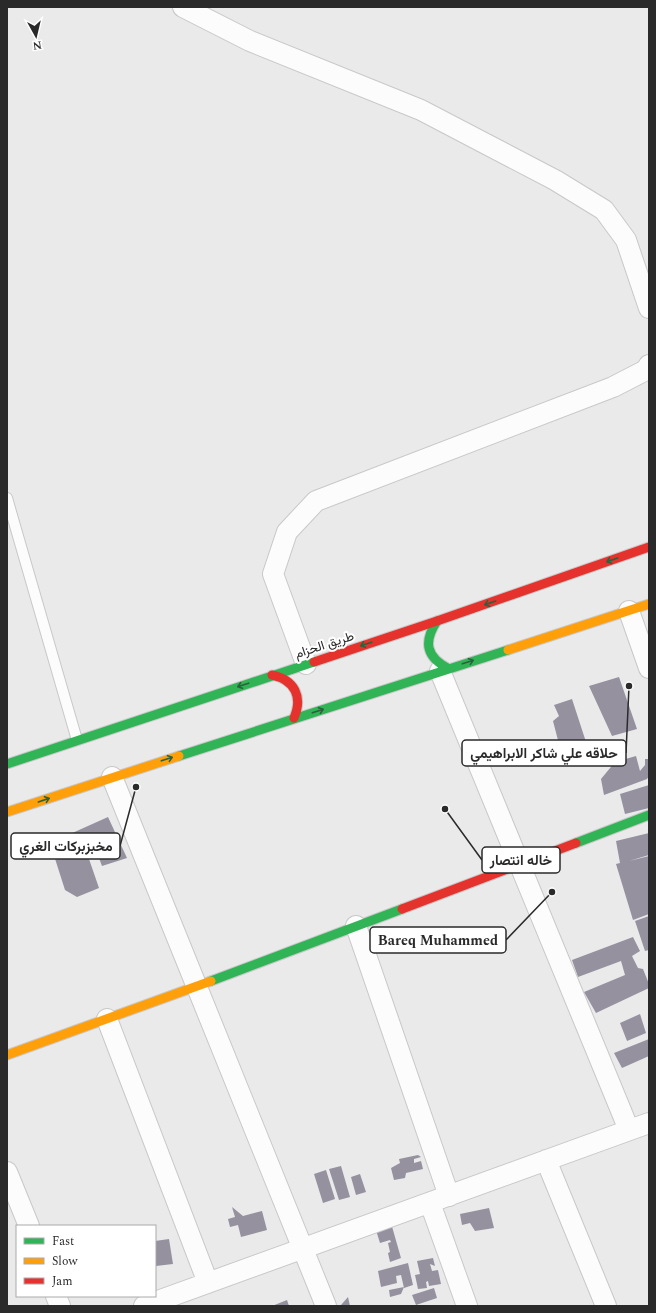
<svg xmlns="http://www.w3.org/2000/svg" width="656" height="1313" viewBox="0 0 656 1313" font-family="Spectral,Vazirmatn,serif">
  <style>
    .building { fill: #95919f }
    .lines { fill: none; stroke-linecap: round; stroke-linejoin: round }
    .lane-casing { stroke: #c8c8c9; stroke-width: 12 }
    .street-casing { stroke: #c8c8c9; stroke-width: 22 }
    .fast-casing { stroke: #c8c8c9; stroke-width: 11 }
    .slow-casing { stroke: #c8c8c9; stroke-width: 11 }
    .jam-casing { stroke: #c8c8c9; stroke-width: 11 }
    .lane { stroke: #fcfcfc; stroke-width: 10 }
    .street { stroke: #fcfcfc; stroke-width: 20 }
    .fast { stroke: #30b455; stroke-width: 9 }
    .slow { stroke: #ff9f0a; stroke-width: 9 }
    .jam { stroke: #e5322d; stroke-width: 9 }
    .oneway { stroke: #2c613c }
    .labels { text-anchor: middle; stroke-width: 4; stroke-linejoin: round; paint-order: stroke }
    .street-label { font-size: 13px; fill: #2a2a2b; stroke: #fff }
    .leader { fill: none; stroke: #2a2a2b; stroke-width: 1.5 }
    .callout-dot { fill: #2a2a2b; stroke: #fff; stroke-width: 1.5 }
    .callout { fill: #fff; stroke: #2a2a2b; stroke-width: 1.5 }
    .callout-label { font-size: 14px; text-anchor: middle; font-weight: bold; fill: #2a2a2b }
  </style>
  <rect width="100%" height="100%" fill="#eaeaeb"/>
  <path class="building" d="M619,677L637,729L612,736L589,686Z
    M572,699L586,742L560,748L553,721L559,716L554,705Z
    M636,756L640,771L645,765V759H649V776L647,779L604,795L601,779L615,762Z
    M649,785V808L625,814L620,794Z
    M108,817L127,858L102,866L99,858L89,859L99,888L77,897L65,890L50,843Z
    M649,833V855L629,861L649,856V914L633,920L616,864L620,863L616,841Z
    M649,916V950L645,951L635,921Z
    M633,937L640,951L632,956L638,968L643,969L649,984V988L596,1013L584,992L625,975L621,961L578,977L572,960Z
    M640,1014L646,1033L627,1041L620,1023Z
    M649,1039V1056L622,1068L614,1053Z
    M418,1155L421,1157L414,1159V1163L421,1161L423,1169L406,1173L405,1178L394,1180L391,1168L400,1163L399,1159Z
    M341,1166L350,1197L339,1200L329,1169Z
    M326,1170L335,1199L323,1203L314,1174Z
    M360,1174L366,1192L356,1195L351,1177Z
    M232,1207L243,1216L262,1211L267,1230L241,1237L238,1225L230,1227L228,1219L235,1217Z
    M489,1208L494,1228L475,1231L470,1223L462,1225L460,1214Z
    M391,1223L401,1258L390,1262L388,1253L390,1252L388,1243L391,1242L390,1240L380,1243L375,1227Z
    M169,1239L173,1264L156,1266L155,1241Z
    M433,1258L435,1266L430,1264L432,1271L438,1270L441,1284L429,1286L428,1281L426,1282L427,1288L418,1289L415,1275L420,1274L417,1261Z
    M408,1263L413,1285L404,1288L401,1275L396,1276L397,1283L381,1287L378,1271Z
    M404,1287L401,1294L390,1297L389,1290Z
    M434,1288L437,1298L416,1305L412,1295Z
    M348,1297L350,1306H341V1305Z
    M287,1300L289,1306H272Z"/>
  <g class="lines">
    <g class="lane-casing">
      <path id="lane" d="M7,498L77,740"/>
    </g>
    <g class="street-casing">
      <path id="street" d="M183,7L250,41L421,110L555,180L604,210L626,240L649,308
        M629,611L649,668
        M306,664L273,574L287,532L316,501L613,387L646,370L649,365
        M440,671L629,1130
        M112,777L326,1306
        M356,926L449,1196
        M107,1019L208,1283
        M546,1160L606,1306
        M7,1172L29,1226
        M430,1203L467,1306
        M56,1296L60,1306
        M144,1306L649,1123"/>
    </g>
    <g class="fast-casing">
      <path id="fast" d="M437,621C423,642 426,657 449,669
        M179,756L508,650
        M7,764L314,662
        M576,843L649,815
        M211,981L402,909"/>
    </g>
    <g class="slow-casing">
      <path id="slow" d="M508,650L649,604
        M7,812L179,756
        M7,1055L211,981"/>
    </g>
    <g class="jam-casing">
      <path id="jam" d="M314,662L437,621L649,547
        M272,675C295,680 303,697 294,718
        M402,909L576,843"/>
    </g>
    <use href="#lane" class="lane"/>
    <use href="#street" class="street"/>
    <use href="#fast" class="fast"/>
    <use href="#slow" class="slow"/>
    <use href="#jam" class="jam"/>
  </g>
  <defs><path id="oneway-shaft" d="M-6 0H5M1.5-3L5.5 0L1.5 3" fill="none" stroke-width="1.6" stroke-linecap="round" stroke-linejoin="round"/></defs>
  <g class="oneway">
    <use href="#oneway-shaft" transform="translate(612 560) rotate(161)"/>
    <use href="#oneway-shaft" transform="translate(490 603) rotate(161)"/>
    <use href="#oneway-shaft" transform="translate(366 644) rotate(162)"/>
    <use href="#oneway-shaft" transform="translate(468 662) rotate(-18)"/>
    <use href="#oneway-shaft" transform="translate(243 685) rotate(162)"/>
    <use href="#oneway-shaft" transform="translate(318 711) rotate(-18)"/>
    <use href="#oneway-shaft" transform="translate(167 759) rotate(-18)"/>
    <use href="#oneway-shaft" transform="translate(44 800) rotate(-19)"/>
  </g>
  <g class="labels">
    <g class="street-label">
      <text transform="translate(324 644) rotate(-18)" y="5">طريق الحزام</text>
    </g>
  </g>
  <path class="leader" d="M629 686L626 753M136 787L120 846M445 809L482 860M552 892L506 940"/>
  <g class="callout-dot">
    <circle cx="629" cy="686" r="4"/>
    <circle cx="136" cy="787" r="4"/>
    <circle cx="445" cy="809" r="4"/>
    <circle cx="552" cy="892" r="4"/>
  </g>
  <g class="callout">
    <rect x="462" y="740" width="164" height="26" rx="4"/>
    <rect x="11" y="833" width="109" height="26" rx="4"/>
    <rect x="482" y="847" width="78" height="26" rx="4"/>
    <rect x="370" y="927" width="136" height="26" rx="4"/>
  </g>
  <g class="callout-label">
    <text x="544" y="758">حلاقه علي شاكر الابراهيمي</text>
    <text x="66" y="851">مخبزبركات الغري</text>
    <text x="521" y="865">خاله انتصار</text>
    <text x="438" y="945">Bareq Muhammed</text>
  </g>
  <rect width="656" height="1313" fill="none" stroke="#2a2a2b" stroke-width="16"/>
  <rect x="16" y="1225" width="140" height="72" fill="#ffffff" stroke="#aaaaaa"/>
  <rect x="24" y="1238" width="20" height="6" fill="#30b455" stroke="#aaaaaa"/>
  <text x="52" y="1245" font-size="12" fill="#2a2a2b">Fast</text>
  <rect x="24" y="1258" width="20" height="6" fill="#ff9f0a" stroke="#aaaaaa"/>
  <text x="52" y="1265" font-size="12" fill="#2a2a2b">Slow</text>
  <rect x="24" y="1278" width="20" height="6" fill="#e5322d" stroke="#aaaaaa"/>
  <text x="52" y="1285" font-size="12" fill="#2a2a2b">Jam</text>
  <g transform="translate(36 36) rotate(172)" stroke="#ffffff" stroke-width="3" paint-order="stroke">
  <path d="M0-3L7 15L0 10L-7 15Z" fill="#2a2a2b"/>
  <text y="-6" font-size="11" font-weight="bold" text-anchor="middle" fill="#2a2a2b">N</text>
  </g>
</svg>
